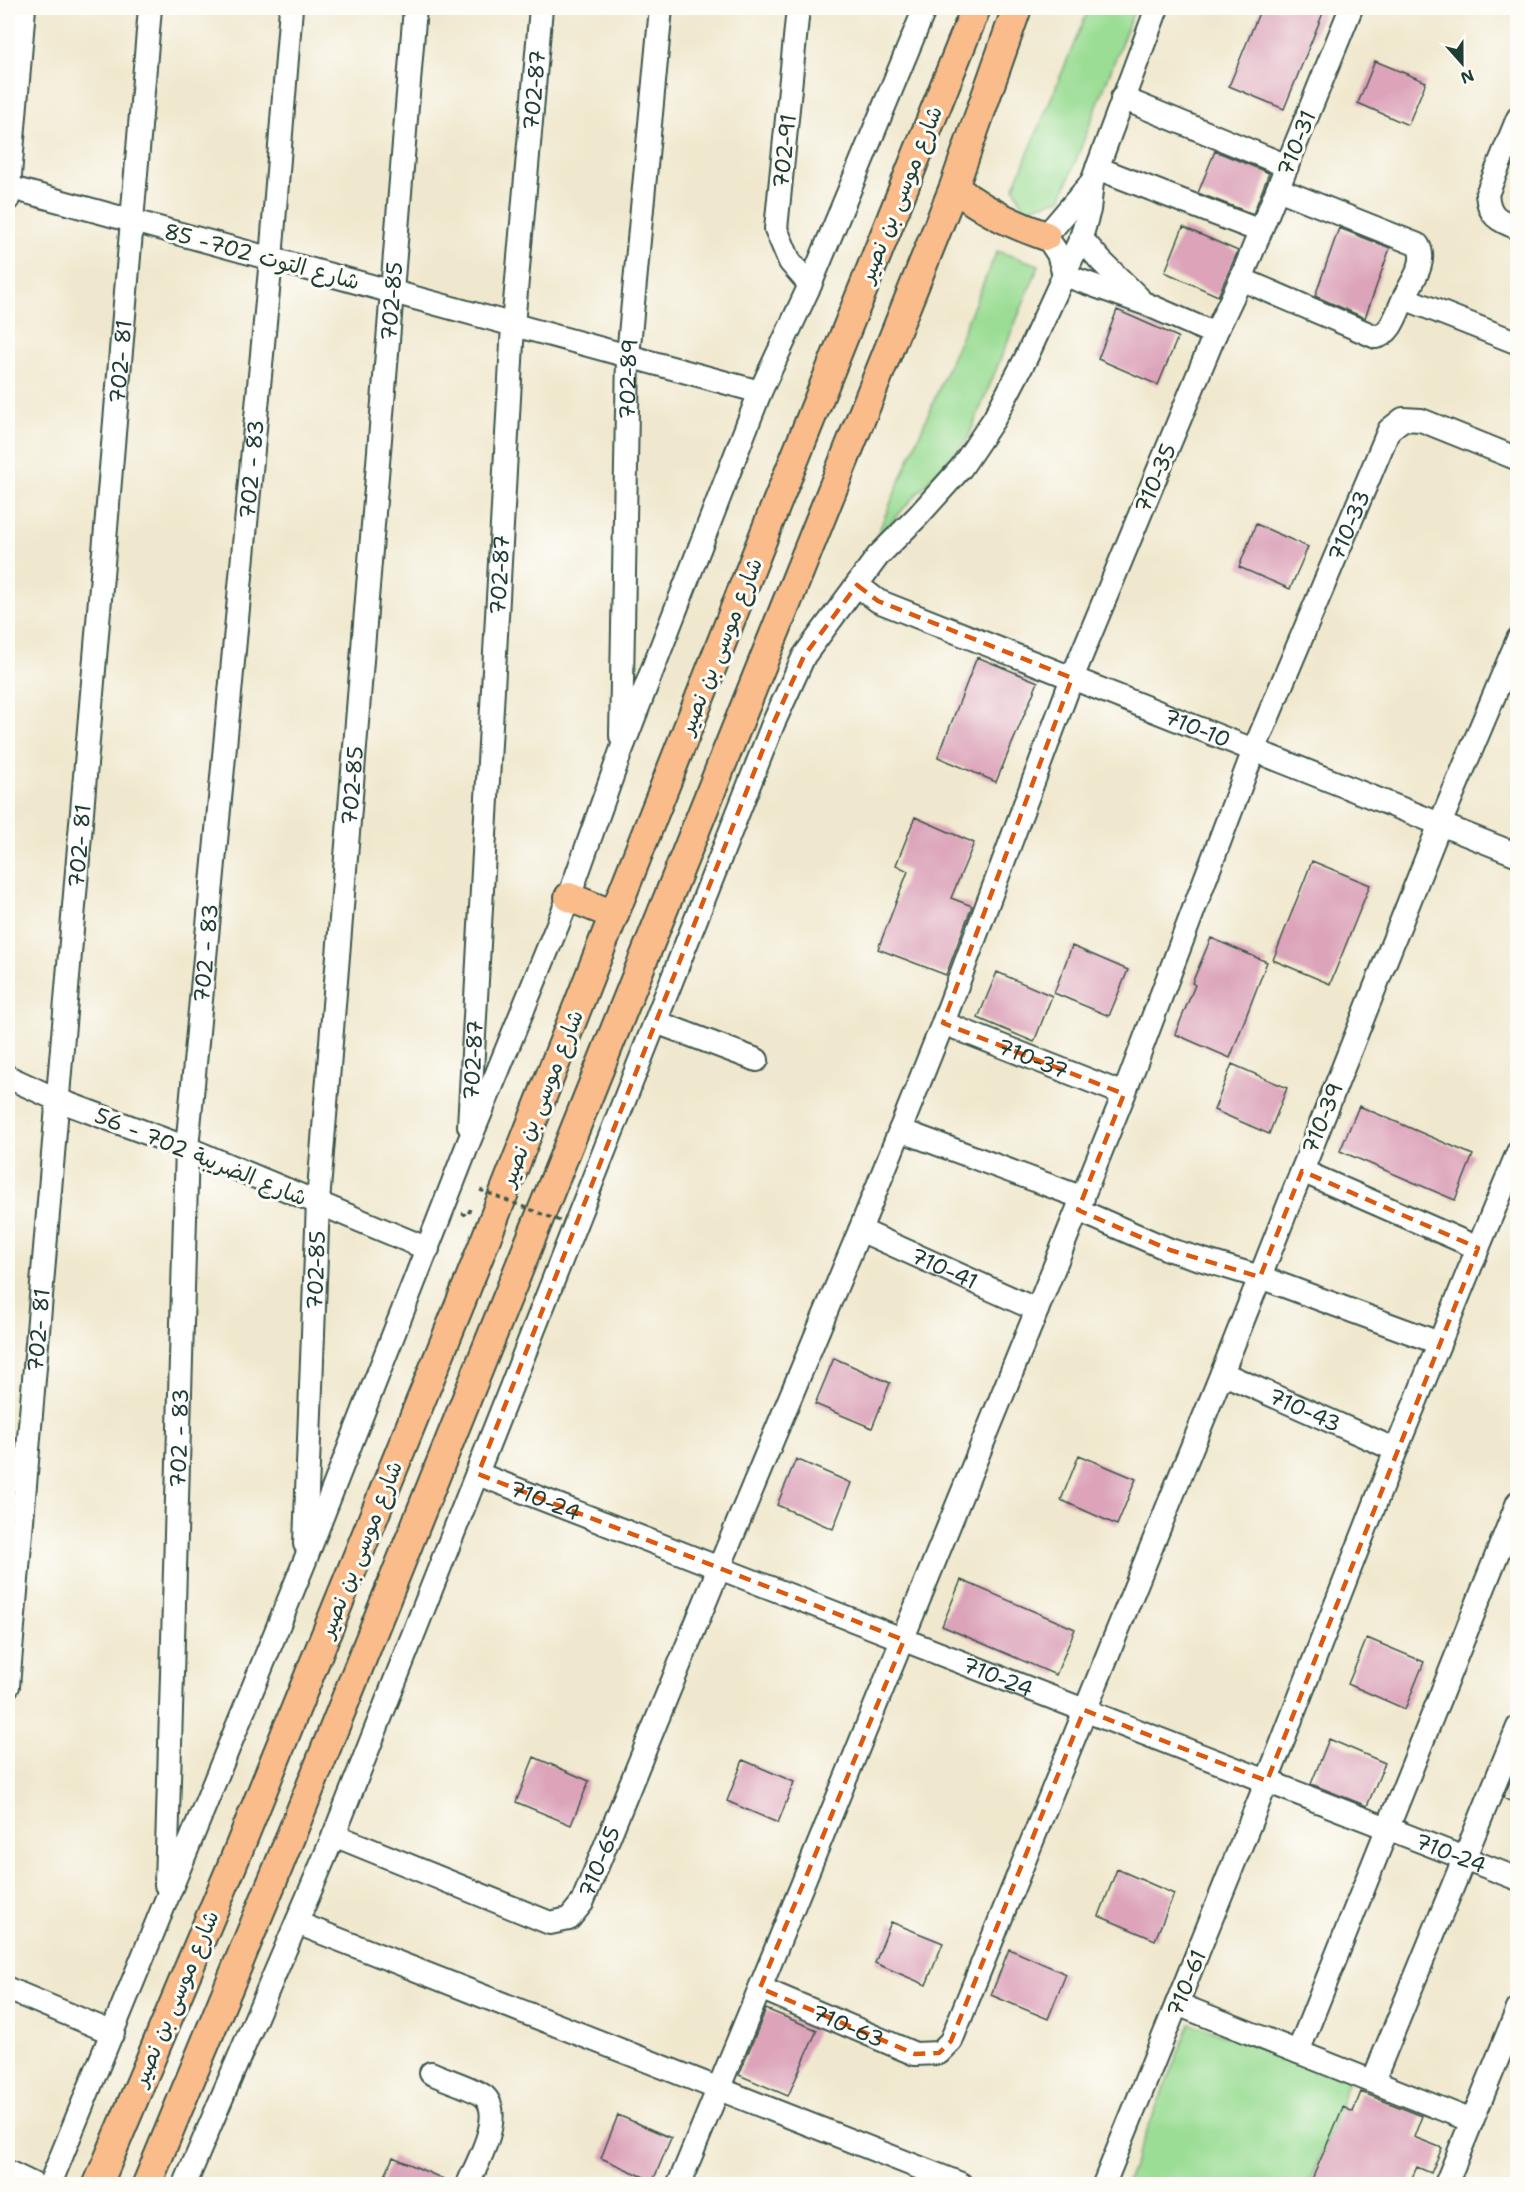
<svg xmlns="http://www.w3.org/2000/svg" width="1525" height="2192" viewBox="0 0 1525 2192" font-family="'Shantell Sans','Playpen Sans Arabic',sans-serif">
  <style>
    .green { fill: #9bdd95; stroke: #5d8d64; stroke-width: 1.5 }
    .building { fill: #dca3b9 }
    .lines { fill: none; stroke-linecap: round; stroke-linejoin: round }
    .minor-casing { stroke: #3e574b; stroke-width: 26 }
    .major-casing { stroke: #3e574b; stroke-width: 32 }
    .path { stroke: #3e574b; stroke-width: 3; stroke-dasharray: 4.5 4.5; stroke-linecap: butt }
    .minor { stroke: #fff; stroke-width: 22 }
    .major { stroke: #f9bc8a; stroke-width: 28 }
    .path-bridge { stroke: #3e574b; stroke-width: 3; stroke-dasharray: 4.5 4.5; stroke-linecap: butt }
    .marked { fill: none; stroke: #de580e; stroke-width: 4.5; stroke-dasharray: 12 8; stroke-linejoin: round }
    .labels { text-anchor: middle; stroke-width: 6; stroke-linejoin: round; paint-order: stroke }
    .street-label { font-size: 22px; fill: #1f3d34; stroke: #fdfcf7 }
  </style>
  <rect width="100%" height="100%" fill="#fdfcf7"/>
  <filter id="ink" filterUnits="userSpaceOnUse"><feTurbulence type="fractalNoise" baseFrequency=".0167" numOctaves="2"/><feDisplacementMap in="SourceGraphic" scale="12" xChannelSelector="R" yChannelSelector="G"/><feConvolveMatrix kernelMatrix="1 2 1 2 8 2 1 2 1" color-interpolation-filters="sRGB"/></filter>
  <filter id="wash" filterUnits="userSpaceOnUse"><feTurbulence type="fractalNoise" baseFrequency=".008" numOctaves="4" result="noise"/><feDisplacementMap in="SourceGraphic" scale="24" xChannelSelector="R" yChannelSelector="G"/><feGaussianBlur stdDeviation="1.35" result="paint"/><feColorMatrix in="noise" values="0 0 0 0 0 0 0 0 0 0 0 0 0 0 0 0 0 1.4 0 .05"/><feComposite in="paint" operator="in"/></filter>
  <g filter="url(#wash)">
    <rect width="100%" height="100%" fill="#f0e8ce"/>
    <path class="green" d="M1089,8H1135L1061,199L1024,209L1014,187Z
      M997,251L1039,265L968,438L875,540Z
      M1190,2023L1349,2079L1332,2129L1308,2184H1126Z"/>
    <g id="blocks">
      <path class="building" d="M1261,8H1325L1284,109L1229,86Z
        M1375,61L1426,82L1408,125L1358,103Z
        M1215,151L1269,173L1253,214L1198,193Z
        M1183,227L1238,251L1218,296L1165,272Z
        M1339,228L1390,248L1365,318L1315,296Z
        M1117,310L1178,337L1158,385L1098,359Z
        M1256,524L1308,547L1290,589L1239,567Z
        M977,657L1038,682L996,782L938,757Z
        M915,817L974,843L951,898L972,906L946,975L878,949L908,871L896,865Z
        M1312,861L1370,885L1330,984L1273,960Z
        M1211,938L1267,962L1230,1058L1175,1034L1195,985L1192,983Z
        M1072,946L1128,970L1109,1016L1054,993Z
        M997,972L1052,996L1034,1042L978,1018Z
        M1232,1064L1287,1088L1269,1134L1214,1110Z
        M1359,1106L1473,1155L1455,1200L1340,1151Z
        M834,1358L890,1383L872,1428L815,1404Z
        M1079,1455L1136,1479L1117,1525L1061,1500Z
        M796,1459L851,1483L833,1529L777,1505Z
        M961,1580L1075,1629L1056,1675L942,1626Z
        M1367,1638L1424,1662L1405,1709L1348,1684Z
        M1329,1739L1385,1763L1367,1806L1311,1784Z
        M534,1757L589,1781L571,1825L516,1802Z
        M743,1760L794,1782L778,1823L727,1801Z
        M1518,1764V1805L1503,1798Z
        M1117,1869L1174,1894L1155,1940L1099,1916Z
        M891,1922L943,1943L926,1985L875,1963Z
        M1009,1949L1066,1974L1048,2019L991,1995Z
        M766,2009L817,2030L788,2096L739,2075Z
        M1361,2092L1422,2116L1414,2137L1442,2148L1431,2173L1417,2167L1409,2184L1397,2180L1395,2184H1310L1343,2107L1353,2112Z
        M618,2115L671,2138L653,2181L601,2158Z
        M393,2157L455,2184H381Z"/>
    </g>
  </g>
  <g filter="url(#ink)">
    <use href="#blocks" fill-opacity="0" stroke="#3e574b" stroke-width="1.5"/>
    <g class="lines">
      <g class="minor-casing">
        <g id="minor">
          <path d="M798,8L776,229L790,262L810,285"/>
          <path id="s1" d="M1351,8L1241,279L1215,334L1072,678L943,1023L1124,1094L1254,750L1389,430L1403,419L1421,420L1518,459"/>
          <path d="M1122,98L1287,166"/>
          <path d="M1518,118L1487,194C1489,217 1498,220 1518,228"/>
          <path d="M1097,168L1260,231"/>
          <path d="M1092,182L1046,236L1058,254L1064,275L1146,304L1215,334"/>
          <path d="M8,187L760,392"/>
          <path d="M1278,189L1418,245C1428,262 1412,281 1404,298"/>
          <path d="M8,199L24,8"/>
          <path d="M1081,238L1101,261L1138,297"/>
          <path d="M1241,279L1376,337C1392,334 1397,312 1404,298L1518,343"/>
          <path id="s2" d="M857,585L878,601L1518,855"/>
          <path d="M1518,639L1440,824L1302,1171L1478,1248L1518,1152"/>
          <path id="s3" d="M621,736L628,356L661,8"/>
          <path d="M656,1022L757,1060"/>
          <path d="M8,1077L58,1100L187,1148L428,1249"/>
          <path id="s4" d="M469,1126L513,325L541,8"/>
          <path d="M900,1130L1083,1198"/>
          <path d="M1078,1210L1170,1250L1260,1277L1439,1343"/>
          <path d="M860,1230L943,1023"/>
          <path d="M1037,1310L1124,1094"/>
          <path d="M1222,1373L1302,1171"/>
          <path d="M1396,1450L1478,1248"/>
          <path id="s5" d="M478,1474L1518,1879"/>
          <path id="s6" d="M305,1544L318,1202L415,8"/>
          <path id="s7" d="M8,1686L150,8"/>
          <path id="s8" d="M334,1835L550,1923L569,1919L582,1903L719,1568L860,1230L1037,1310L760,1988L915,2054L939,2053L951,2041L1222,1373L1396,1450L1267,1781L1104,2184"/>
          <path id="s9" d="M166,1885L187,1148L271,259L291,8"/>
          <path d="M297,1923L961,2184"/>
          <path d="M8,1989L113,2033"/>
          <path d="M1177,2004L1472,2121"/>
          <path d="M1298,2052L1518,1502"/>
          <path d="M431,2073C444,2079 475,2089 484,2096C505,2115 477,2163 468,2184"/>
          <path d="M1373,2081L1518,1727"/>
          <path d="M8,2172L33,2184"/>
          <path d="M50,2184L304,1563L468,1144L569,897L621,751L760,392L810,285L925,8"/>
          <path d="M185,2184L334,1835L773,724L804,656L878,556L917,517L961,468L994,419L1026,358L1081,238L1089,210L1092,182L1157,8"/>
          <path d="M679,2184L760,1988"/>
          <path d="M1446,2184L1518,2009"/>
        </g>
      </g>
      <g class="major-casing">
        <path id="major" d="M954,187C982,210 1011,224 1046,236
          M569,897L614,915
          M98,2184L231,1868L462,1299L770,520L976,8
          M147,2184L277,1870L954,187L1017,8"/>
      </g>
      <path class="path" d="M462,1213L467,1216L472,1205"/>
      <use href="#minor" class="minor"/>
      <use href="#major" class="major"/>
      <path class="path-bridge" d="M480,1190L560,1221"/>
    </g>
  </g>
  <path class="marked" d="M857,585L878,601L1072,678L943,1023L1124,1094L1078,1210L1170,1250L1260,1277L1302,1171L1478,1248L1267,1781L1084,1710L951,2041L939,2053L915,2054L760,1988L904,1640L478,1474L773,724L804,656Z"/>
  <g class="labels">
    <g class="street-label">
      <text dy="8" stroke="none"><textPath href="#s4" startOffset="1038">702-87</textPath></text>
      <text transform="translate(1296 143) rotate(-68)" y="8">710-31</text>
      <text transform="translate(784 151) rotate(-84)" y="8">702-91</text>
      <text transform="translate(900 194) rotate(-68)" y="8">شارع موسى بن نصير</text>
      <text transform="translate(262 256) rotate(15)" y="8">شارع التوت 702- 85</text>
      <text dy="8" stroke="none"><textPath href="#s6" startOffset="1246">702-85</textPath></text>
      <text dy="8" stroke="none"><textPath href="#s7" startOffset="1329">702- 81</textPath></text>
      <text dy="8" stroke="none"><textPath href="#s3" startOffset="357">702-89</textPath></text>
      <text dy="8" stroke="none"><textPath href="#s9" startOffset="1419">702 - 83</textPath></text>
      <text transform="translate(1155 478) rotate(-67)" y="8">710-35</text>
      <text dy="8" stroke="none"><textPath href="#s1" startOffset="1900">710-33</textPath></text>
      <text dy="8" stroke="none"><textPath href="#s4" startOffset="552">702-87</textPath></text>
      <text transform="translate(720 646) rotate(-68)" y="8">شارع موسى بن نصير</text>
      <text dy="8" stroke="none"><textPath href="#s2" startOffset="370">710-10</textPath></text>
      <text dy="8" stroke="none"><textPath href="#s6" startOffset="760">702-85</textPath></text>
      <text dy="8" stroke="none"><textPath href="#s7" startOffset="843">702- 81</textPath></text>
      <text dy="8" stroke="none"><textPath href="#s9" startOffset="933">702 - 83</textPath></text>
      <text dy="8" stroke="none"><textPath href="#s1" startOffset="1191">710-37</textPath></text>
      <text dy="8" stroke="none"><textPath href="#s4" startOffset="66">702-87</textPath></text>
      <text transform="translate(541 1098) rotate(-68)" y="8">شارع موسى بن نصير</text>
      <text transform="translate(1322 1118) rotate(-68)" y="8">710-39</text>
      <text transform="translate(201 1156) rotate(22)" y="8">شارع الضريبة 702 - 56</text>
      <text dy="8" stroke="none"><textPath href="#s8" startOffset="1094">710-41</textPath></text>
      <text dy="8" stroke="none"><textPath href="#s6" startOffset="274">702-85</textPath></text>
      <text dy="8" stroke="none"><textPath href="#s7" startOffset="357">702- 81</textPath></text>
      <text dy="8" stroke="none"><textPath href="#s8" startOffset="2949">710-43</textPath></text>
      <text dy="8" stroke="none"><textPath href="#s9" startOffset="447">702 - 83</textPath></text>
      <text dy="8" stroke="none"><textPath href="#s5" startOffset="72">710-24</textPath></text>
      <text transform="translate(360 1549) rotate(-68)" y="8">شارع موسى بن نصير</text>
      <text dy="8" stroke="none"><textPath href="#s5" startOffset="558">710-24</textPath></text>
      <text dy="8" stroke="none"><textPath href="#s5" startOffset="1044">710-24</textPath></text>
      <text dy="8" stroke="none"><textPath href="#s8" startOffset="318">710-65</textPath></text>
      <text transform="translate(1186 1983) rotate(-68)" y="8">710-61</text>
      <text transform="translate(175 1998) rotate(-67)" y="8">شارع موسى بن نصير</text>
      <text dy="8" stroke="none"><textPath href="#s8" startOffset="2024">710-63</textPath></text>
    </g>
  </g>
  <rect width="1525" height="2192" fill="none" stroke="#fdfcf7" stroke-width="30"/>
  <g transform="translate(1462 63) rotate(159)" stroke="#fdfcf7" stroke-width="4.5" paint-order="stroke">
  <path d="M0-4.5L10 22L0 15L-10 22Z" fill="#1f3d34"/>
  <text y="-9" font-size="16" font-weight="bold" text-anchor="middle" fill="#1f3d34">N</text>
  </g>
</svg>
